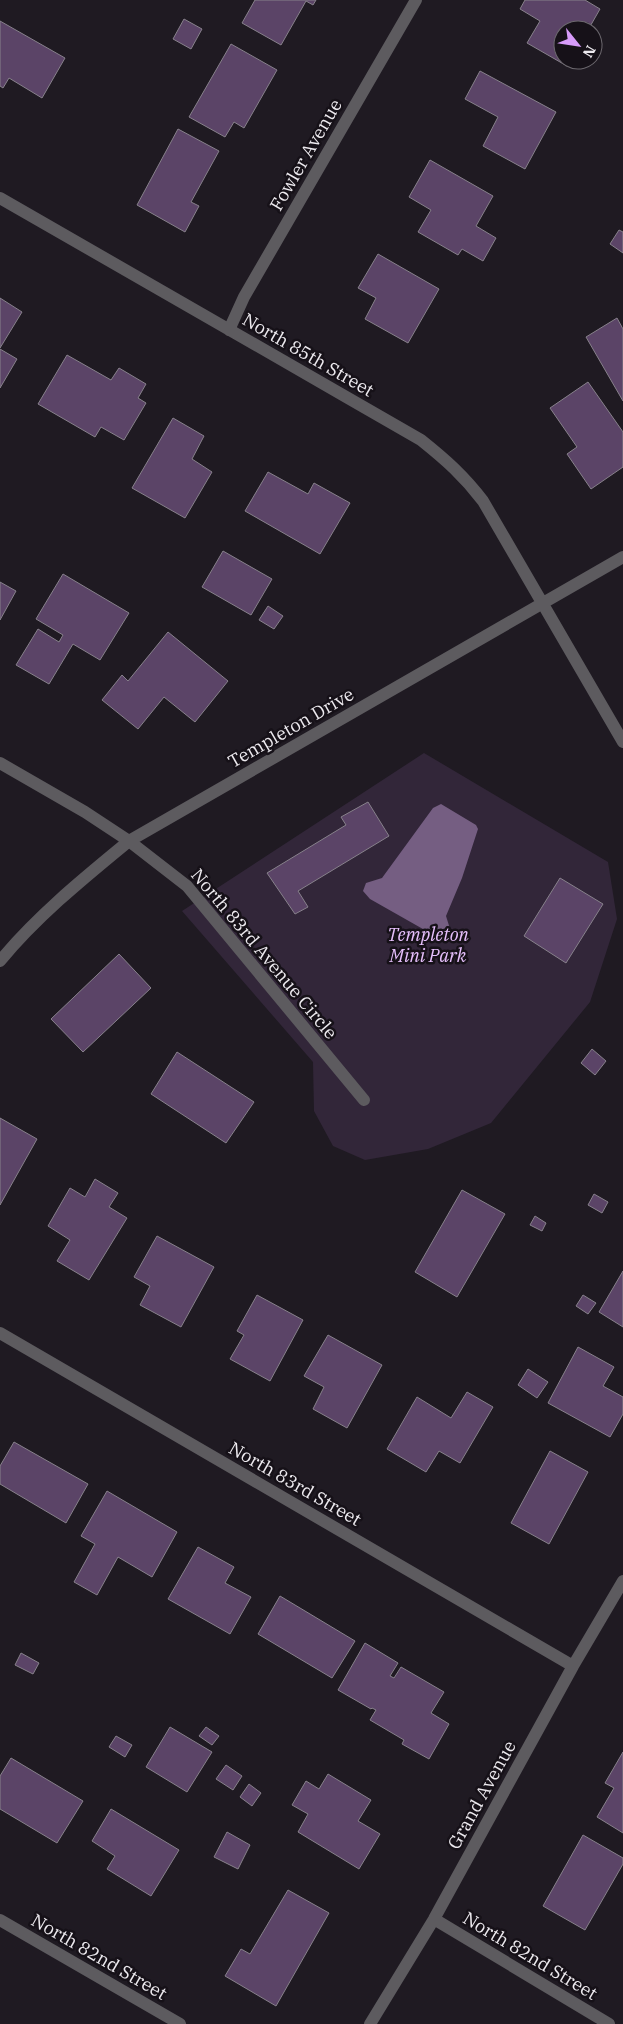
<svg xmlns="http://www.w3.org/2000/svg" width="623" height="2024" viewBox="0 0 623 2024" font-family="'IBM Plex Serif',serif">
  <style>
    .green { fill: #322639 }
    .water { fill: #755e82 }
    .building { fill: #5b4467; stroke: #87818b }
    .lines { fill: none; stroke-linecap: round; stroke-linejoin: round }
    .minor { stroke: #5d5b5f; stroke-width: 12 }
    .labels { text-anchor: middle; stroke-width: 5; stroke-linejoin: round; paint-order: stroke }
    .street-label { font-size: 18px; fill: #edeaef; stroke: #161118 }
    .park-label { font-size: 18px; font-style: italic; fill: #e7c0fd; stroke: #161118 }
  </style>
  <rect width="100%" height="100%" fill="#1f1a22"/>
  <path class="green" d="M424,753L608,862L617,919L590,1002L491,1123L428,1149L365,1160L333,1146L314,1111L313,1062L182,911Z"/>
  <path class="water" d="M441,804L476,825L478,829L462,878L446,916L451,932L449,937L444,939L437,937L370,899L363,891L366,883L382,878L433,808Z"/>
  <path class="building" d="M255,0H316L313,5L306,1L281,45L242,23Z
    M525,0H585L600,9L588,30H563V60H571L567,66L527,43L540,21L520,9Z
    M184,19L202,29L191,49L173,39Z
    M0,21L65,58L42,98L9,78L3,88L0,86Z
    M231,44L277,70L244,128L234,122L225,137L189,117Z
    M480,71L556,112L525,169L483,146L498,117L465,99Z
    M178,129L219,151L191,202L199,206L185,232L137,205Z
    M430,160L493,196L476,226L496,238L483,261L462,249L458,255L418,232L431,210L409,197Z
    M619,230L623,232V253L610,244Z
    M378,254L439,289L408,343L365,319L376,298L358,288Z
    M0,298L22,312L0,348Z
    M617,318L623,329V401L586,337Z
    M0,349L17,359L0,388Z
    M67,355L111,380L119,368L146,384L138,398L146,403L124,440L101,427L95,437L38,404Z
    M588,382L623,432V467L591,489L567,454L577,447L550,408Z
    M173,418L204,436L192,459L212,472L185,518L132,488Z
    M268,472L308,494L314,483L350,503L320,554L245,511Z
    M223,551L272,579L251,615L202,587Z
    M63,574L129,613L100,660L73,644L49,684L16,665L38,629L59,642L63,635L36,619Z
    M0,582L16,591L0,620Z
    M268,606L283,616L274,629L259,620Z
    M168,632L228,681L195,722L164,697L138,729L102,700L122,675L128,681Z
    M368,802L389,836L298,891L308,907L295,914L267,873L346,825L341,817Z
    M560,878L603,904L566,963L524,936Z
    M119,954L151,988L83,1052L51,1019Z
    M592,1049L606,1061L595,1075L581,1063Z
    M177,1052L254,1102L226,1143L151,1094Z
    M0,1118L37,1139L0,1205Z
    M95,1179L118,1193L109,1207L127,1218L89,1280L57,1261L70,1240L48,1226L70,1188L85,1197Z
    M462,1190L505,1214L457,1297L415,1272Z
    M594,1194L608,1202L602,1213L588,1205Z
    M535,1216L546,1223L542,1231L530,1225Z
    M157,1236L214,1267L181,1327L140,1305L150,1286L134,1277Z
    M623,1271V1327L599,1312Z
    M257,1295L303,1320L270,1381L230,1359L244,1335L237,1331Z
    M583,1295L596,1303L588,1314L576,1306Z
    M328,1335L382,1365L347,1428L313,1409L324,1387L304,1376Z
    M578,1347L614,1367L603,1386L623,1397V1414L610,1437L548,1403Z
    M528,1369L548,1382L537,1398L518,1385Z
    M467,1392L493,1407L460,1463L439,1451L426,1472L387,1449L417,1397L451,1418Z
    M14,1442L88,1484L66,1523L0,1484V1466Z
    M550,1451L588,1472L549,1544L511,1523Z
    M107,1491L177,1532L152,1577L118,1557L97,1595L74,1582L95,1544L81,1536Z
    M198,1547L234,1567L225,1583L251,1597L230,1634L168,1599Z
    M280,1596L355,1641L332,1678L258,1634Z
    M365,1643L398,1663L390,1676L394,1678L401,1667L444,1692L431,1713L449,1724L429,1759L402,1744L404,1740L370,1720L376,1710L372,1708L371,1709L338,1690Z
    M21,1653L39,1663L33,1674L15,1665Z
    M170,1727L212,1752L187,1792L146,1767Z
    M206,1727L219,1736L212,1745L199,1736Z
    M116,1736L132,1745L125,1757L109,1747Z
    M623,1752V1833L597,1817L614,1788L605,1783Z
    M11,1758L83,1801L57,1843L0,1809V1776Z
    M226,1765L242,1776L233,1790L216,1779Z
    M328,1774L371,1800L358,1821L380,1834L359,1869L298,1832L308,1814L292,1805L306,1781L319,1789Z
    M249,1784L261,1793L252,1806L240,1797Z
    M111,1809L179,1850L151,1896L107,1869L115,1856L92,1841Z
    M227,1832L250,1845L238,1869L214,1857Z
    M583,1835L623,1858V1864L585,1930L543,1906Z
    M288,1890L329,1913L276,2006L225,1976L241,1949L250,1954Z"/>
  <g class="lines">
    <path class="minor" d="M0,198C140,280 281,359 421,440C446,460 464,476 483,501L623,742
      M229,330L244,297L416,0
      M0,763L85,812L129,841L187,886L364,1100
      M0,961C37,916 84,878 129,841L623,557
      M0,1333L573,1666
      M434,1919L609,2024
      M0,1920L180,2024
      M370,2024L434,1919L573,1666L623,1581"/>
  </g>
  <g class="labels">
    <g class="street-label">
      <text transform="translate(306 155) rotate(-60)" y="6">Fowler Avenue</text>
      <text transform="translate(308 355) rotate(30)" y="6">North 85th Street</text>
      <text transform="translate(291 728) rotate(-30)" y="6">Templeton Drive</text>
      <text transform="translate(264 954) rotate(50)" y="6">North 83rd Avenue Circle</text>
      <text transform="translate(295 1484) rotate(30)" y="6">North 83rd Street</text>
      <text transform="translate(482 1795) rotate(-61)" y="6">Grand Avenue</text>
      <text transform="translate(530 1956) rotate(31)" y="6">North 82nd Street</text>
      <text transform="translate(99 1957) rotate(30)" y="6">North 82nd Street</text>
    </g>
    <g class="park-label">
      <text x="428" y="941">Templeton<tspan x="428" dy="21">Mini Park</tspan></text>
    </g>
  </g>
  <g transform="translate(578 45) rotate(120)"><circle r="24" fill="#161118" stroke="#6c686e"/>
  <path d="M0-4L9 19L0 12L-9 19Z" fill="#d79bf9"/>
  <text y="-8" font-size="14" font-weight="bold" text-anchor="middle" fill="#edeaef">N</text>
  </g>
</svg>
